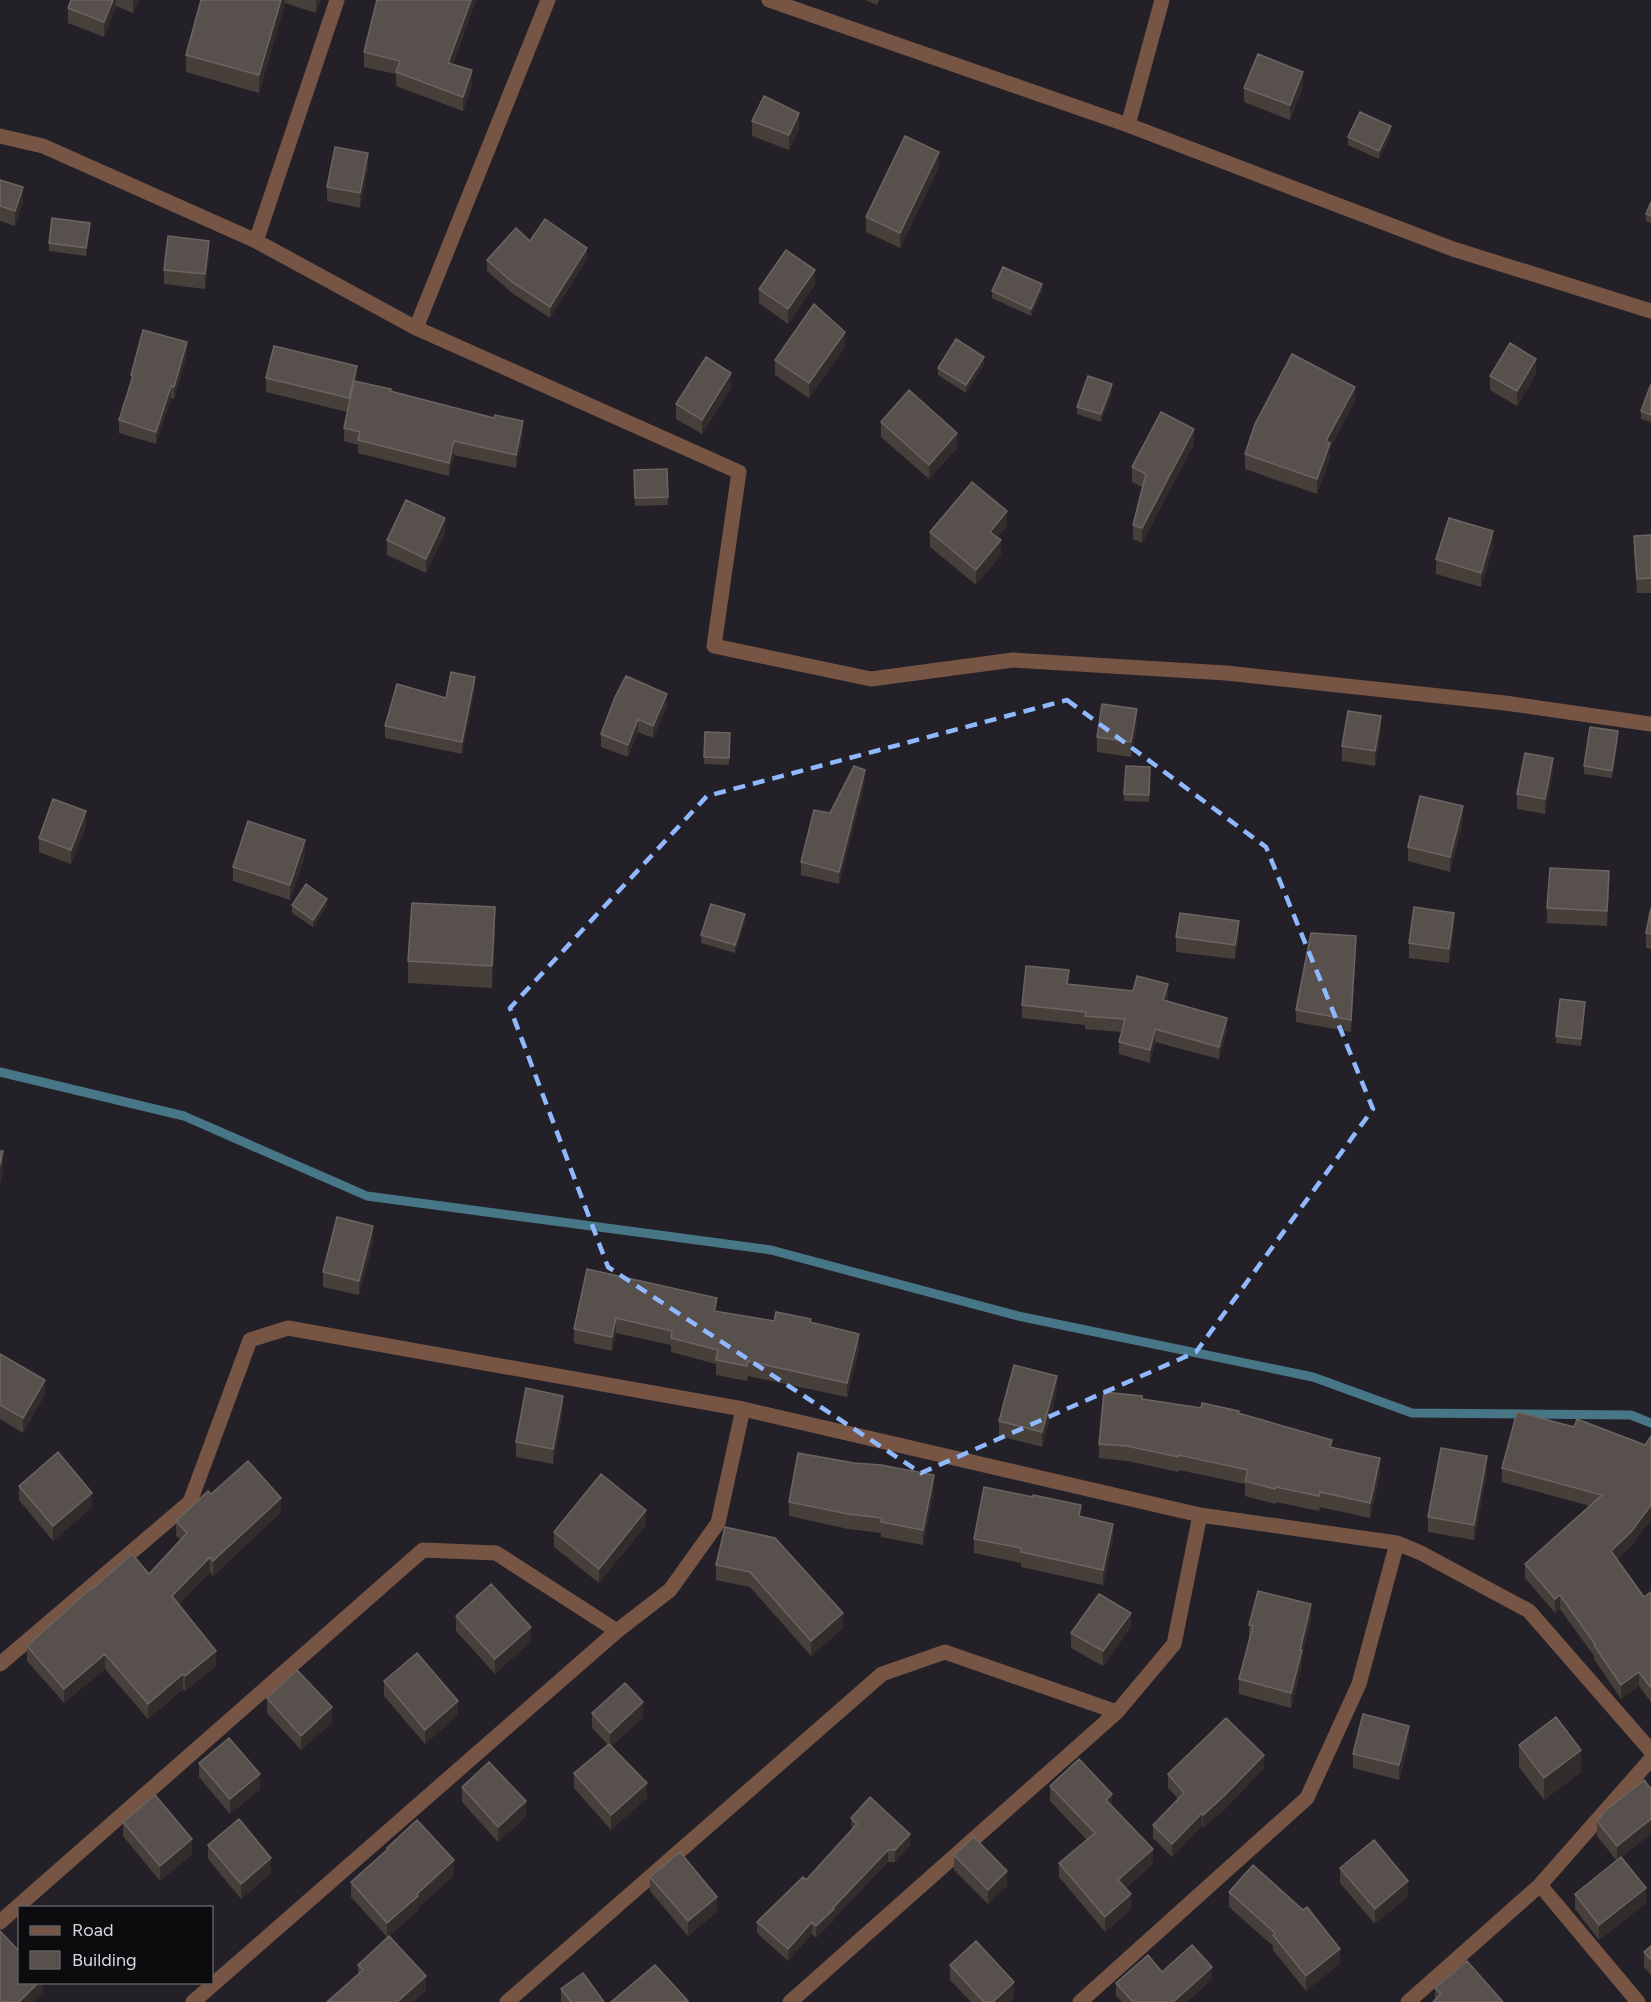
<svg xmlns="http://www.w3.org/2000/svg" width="1651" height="2002" viewBox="0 0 1651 2002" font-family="Figtree,sans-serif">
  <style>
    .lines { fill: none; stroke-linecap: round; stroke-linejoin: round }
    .stream { stroke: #477686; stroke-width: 9 }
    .minor { stroke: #754; stroke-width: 15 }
    .wall { fill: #473f3a }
    .shaded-wall { fill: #322c2c }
    .building { fill: #57504c; stroke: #6b6562; stroke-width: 1.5 }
    .marked { fill: none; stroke: #90b8fd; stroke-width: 4.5; stroke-dasharray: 12 8; stroke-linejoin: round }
  </style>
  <rect width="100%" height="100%" fill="#242028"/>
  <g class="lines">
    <path class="stream" d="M0,1072L184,1116L367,1196L771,1250L1018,1316L1313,1377L1412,1413L1631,1415L1651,1423"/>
    <path class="minor" d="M769,0L1128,125L1453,249L1651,311
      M1128,125L1162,0
      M0,136L43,146L256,241L416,328L739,472L714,646L871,679L1013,660L1226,673L1505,703L1651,724
      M256,241L337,0
      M416,328L548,0
      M0,1664L190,1502L250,1340L288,1328L743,1409L1200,1515L1397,1543L1421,1553L1529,1611L1651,1751
      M1540,1885L1638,2002
      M0,1922L423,1550L496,1553L617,1631
      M193,2002L617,1631L670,1590L718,1523L743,1409
      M507,2002L882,1674L945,1652L1117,1712
      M790,2002L1117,1712L1174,1644L1200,1515
      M1080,2002L1307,1798L1359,1684L1397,1543
      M1408,2002L1540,1885L1651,1759"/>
  </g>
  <path class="wall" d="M71,0H139L133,13L116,6L104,37L68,23V8Z
    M201,0H320L316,13L285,3L259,93L186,72V55Z
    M377,0H476L453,64L472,84L463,111L396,86V74L364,67V52Z
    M865,0H879L877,5Z
    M1303,87L1290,120L1244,102V88Z
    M752,121L799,128L789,150L752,136Z
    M1391,133L1379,159L1348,145V137Z
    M939,167L900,248L866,232V217Z
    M368,168L360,208L327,201V187Z
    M0,180L23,202L15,226L0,221Z
    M1651,202V223L1646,221V214Z
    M90,230L86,256L49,251V243Z
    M530,241L587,259L550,318L512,293L487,271V260Z
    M209,255L205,289L164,284V270Z
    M815,285L788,324L759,303V289Z
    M992,291H1042L1031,316L992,298Z
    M845,347L809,398L775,375V360Z
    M187,354L174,399L171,398L156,444L119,433V420L131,383V375Z
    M984,364L966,393L938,375V368Z
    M1536,374L1517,406L1490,390V376Z
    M266,378L357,381L523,435L516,468L454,455L449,476L358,453V445L344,441V428L347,412L266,392Z
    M1651,384V422L1641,419V411Z
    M731,388L702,434L676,419V404Z
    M1112,392L1101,422L1077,414V407Z
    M1355,401L1330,448V458L1317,494L1245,469V454Z
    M881,422L957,448L929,479L881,437Z
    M1194,444L1142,543L1133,539V525L1142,487L1132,482V467Z
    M634,470L668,497V505L635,506Z
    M1007,526L997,538L1001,555L976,585L930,547V532Z
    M445,533L426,573L387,555V540Z
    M1651,535V593H1637L1634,551V536Z
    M1493,546L1481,587L1436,574V559Z
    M475,689L462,754L385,738V726L446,698Z
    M667,707L653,738L638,732L628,757L601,747V734Z
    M1137,724L1131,757L1097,752V737Z
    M1381,730L1375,766L1342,761V746Z
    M705,732L730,733L729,765L704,764Z
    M1618,739L1612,778L1584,774V766Z
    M1553,773L1545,814L1517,809V794Z
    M1150,774L1149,802L1124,801V794Z
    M865,782L839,884L801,875V862L830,813Z
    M1463,821L1450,872L1408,861V847Z
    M86,826L71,864L39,852V838Z
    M305,855L290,900L233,881V867Z
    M1609,885L1607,926L1547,923V908Z
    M292,905L327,906L313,927L292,913Z
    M1651,908V949L1646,948V933Z
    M745,922L735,953L701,943V935Z
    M1454,928L1449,963L1409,958V943Z
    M495,929L492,988L408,983V961Z
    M1239,935L1235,959L1176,952V937Z
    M1356,947L1351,1032L1296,1022V1010Z
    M1069,984L1168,997L1167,1000L1227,1030L1219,1059L1155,1042L1150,1063L1119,1054V1042L1122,1032L1085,1029V1025L1022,1018V1005Z
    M1585,1010L1581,1046L1556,1043V1036Z
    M373,1241L359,1295L323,1287V1272Z
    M587,1269L717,1312L774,1321L811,1322L859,1349L847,1397L748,1376L747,1381L716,1375V1364L671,1352V1345L616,1333L612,1351L574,1343V1329Z
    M0,1354L45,1394L23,1433L0,1419Z
    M1057,1391L1042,1447L999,1436V1421Z
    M1142,1400L1239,1414L1332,1448L1380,1473L1370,1518L1320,1507L1319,1511L1276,1502L1275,1504L1245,1496V1484L1179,1470L1178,1472L1127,1461L1099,1458V1444Z
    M563,1411L553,1464L516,1457V1442Z
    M1574,1427L1645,1445L1651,1436V1519L1631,1546L1617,1559L1644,1597L1651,1592V1702L1639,1686L1621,1699L1594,1659V1656L1560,1609L1555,1613L1525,1578V1564L1590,1506L1502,1482V1468Z
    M1487,1471L1474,1540L1428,1532V1517Z
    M19,1486L92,1507L53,1541L19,1500Z
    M934,1490L923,1545L881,1537V1533L848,1529L789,1516V1502Z
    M211,1494L281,1512L213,1576L210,1572L179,1604L216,1666L185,1691L183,1689L148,1719L105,1669L64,1703L27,1661V1646L91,1590L149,1574L181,1540L176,1536V1521Z
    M1081,1517L1113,1539L1103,1585L1021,1567V1563L974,1553V1539Z
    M646,1525L599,1583L554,1547V1532Z
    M725,1527L843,1628L811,1656L750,1587L716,1580V1565Z
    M456,1616L531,1641L495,1674L456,1631Z
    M1311,1619L1302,1655V1665L1291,1708L1239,1694V1679L1249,1640V1625Z
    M1131,1627L1103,1666L1071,1648V1633Z
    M384,1681L458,1715L425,1744L384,1696Z
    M267,1698L332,1722L301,1750L267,1713Z
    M592,1713L643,1717L612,1746L647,1798L611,1830L574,1788V1773L608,1745L592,1728Z
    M1409,1741L1399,1780L1353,1768V1754Z
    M1519,1745L1581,1772L1544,1800L1519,1767Z
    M199,1763L260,1789L230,1814L199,1777Z
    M1264,1768L1224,1810L1203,1828L1202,1826L1172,1857L1153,1838V1825L1178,1799L1168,1788V1774Z
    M1050,1786L1112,1806L1153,1864L1126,1888L1131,1909L1105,1932L1059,1877V1863L1087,1840L1050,1801Z
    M462,1787L526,1816L498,1842L462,1802Z
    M1605,1811L1622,1857L1646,1903L1599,1940L1575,1909V1894L1617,1861L1597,1836V1821Z
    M851,1818L910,1846L895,1862H888L834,1918V1920L816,1938L812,1934L788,1961L757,1933V1922L806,1880L852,1830Z
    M123,1822L192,1854L160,1881L123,1836Z
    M208,1845L271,1873L241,1899L208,1859Z
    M387,1848L454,1875L418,1908V1911L387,1937L351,1897V1882L387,1851Z
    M954,1855L1007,1886L988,1904L954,1870Z
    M1340,1868L1408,1896L1375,1924L1340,1883Z
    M650,1877L717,1912L688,1936L650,1891Z
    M1229,1892L1340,1963L1306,1991L1273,1950V1946L1229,1907Z
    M1651,1946V1975L1644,1967V1952Z
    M358,1965L426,1991L413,2002H327L358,1974Z
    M950,1965L1014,1997L1009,2002H971L950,1980Z
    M1162,1972L1212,1979L1187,2002H1122L1116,1996V1983Z
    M1435,1988L1503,2002L1435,1999Z
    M561,1989L604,2002H561Z"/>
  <path class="shaded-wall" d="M113,0H116V6L104,37V22Z
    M133,0H139L133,13Z
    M281,0H285V3L259,93V75Z
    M316,0H320L316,13Z
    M471,0H476L448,77V63Z
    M472,70V84L463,111V97Z
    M1303,72V87L1290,120V105Z
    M799,113V128L789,150V135Z
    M1391,126V133L1379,159V151Z
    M939,152V167L900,248V233Z
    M368,153V168L360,208V193Z
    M23,187V202L15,226V211Z
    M90,223V230L86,256V248Z
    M209,241V255L205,289V274Z
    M587,248V259L550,318V307Z
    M815,270V285L788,324V309Z
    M1042,284V291L1031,316V309Z
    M845,332V347L809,398V383Z
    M187,342V354L174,399V387Z
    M984,357V364L966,393V385Z
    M1536,359V374L1517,406V391Z
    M357,366V381L349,413V398Z
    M731,373V388L702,434V420Z
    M1112,384V392L1101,422V414Z
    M171,386V398L156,444V432Z
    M1355,387V401L1330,448V458L1317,494V479L1326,441Z
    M523,421V435L516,468V455Z
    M1194,429V444L1142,543V528Z
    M957,433V448L929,479V465Z
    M454,441V455L449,476V463Z
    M1007,511V526L990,547V532Z
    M445,518V533L426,573V559Z
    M1493,531V546L1481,587V573Z
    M1001,540V555L976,585V570Z
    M475,677V689L462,754V742Z
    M667,694V707L653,738V726Z
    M1137,709V724L1131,757V742Z
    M1381,716V730L1375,766V751Z
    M638,719V732L628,757V745Z
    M1618,731V739L1612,778V771Z
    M1553,758V773L1545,814V799Z
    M865,770V782L839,884V872Z
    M1463,806V821L1450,872V857Z
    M86,811V826L71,864V850Z
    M305,840V855L290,900V885Z
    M1609,871V885L1607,926V911Z
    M327,899V906L313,927V920Z
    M495,907V929L492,988V966Z
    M1454,913V928L1449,963V949Z
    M745,914V922L735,953V945Z
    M1239,921V935L1235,959V945Z
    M1356,936V947L1351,1032V1020Z
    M1168,984V997L1163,1012V1000Z
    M1585,1002V1010L1581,1046V1039Z
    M1227,1018V1030L1219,1059V1047Z
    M1155,1029V1042L1150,1063V1050Z
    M3,1151V1173L0,1186V1165Z
    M373,1226V1241L359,1295V1281Z
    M717,1298V1313L714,1311Z
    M616,1318V1333L612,1351V1337Z
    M859,1334V1349L847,1397V1383Z
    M1057,1376V1391L1042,1447V1432Z
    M45,1380V1394L23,1433V1418Z
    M563,1396V1411L553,1464V1449Z
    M1487,1456V1471L1474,1540V1525Z
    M1380,1458V1473L1370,1518V1503Z
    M934,1475V1490L923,1545V1530Z
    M92,1493V1507L53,1541V1526Z
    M281,1498V1512L213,1576V1561Z
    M1651,1505V1519L1631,1546L1611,1565V1551Z
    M646,1510V1525L599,1583V1569Z
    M1113,1524V1539L1103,1585V1570Z
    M210,1557V1572L172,1611V1596Z
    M1560,1595V1609L1555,1613V1599Z
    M1311,1604V1619L1302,1655V1665L1291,1708V1693Z
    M843,1613V1628L811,1656V1641Z
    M1131,1613V1627L1103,1666V1651Z
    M531,1627V1641L495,1674V1659Z
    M216,1651V1666L185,1691V1676Z
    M105,1654V1669L64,1703V1689Z
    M1639,1672V1686L1621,1699V1685Z
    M183,1674V1689L148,1719V1704Z
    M458,1701V1715L425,1744V1730Z
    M643,1702V1717L610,1748V1733Z
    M332,1707V1722L301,1750V1736Z
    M1409,1726V1741L1399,1780V1765Z
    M1581,1750V1772L1544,1800V1778Z
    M1264,1755V1768L1224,1810L1203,1828V1815Z
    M260,1774V1789L230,1814V1799Z
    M647,1783V1798L611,1830V1815Z
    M1112,1794V1808L1106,1800Z
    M526,1801V1816L498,1842V1827Z
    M1202,1813V1826L1172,1857V1844Z
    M1651,1819V1834L1617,1861V1846Z
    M910,1834V1846L895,1862V1850Z
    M192,1839V1854L160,1881V1866Z
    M1153,1849V1864L1118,1895V1880Z
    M888,1850V1862L834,1918V1920L816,1938V1926Z
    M271,1858V1873L241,1899V1884Z
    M454,1860V1875L418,1908V1911L387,1937V1923Z
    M1007,1871V1886L988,1904V1890Z
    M1408,1881V1896L1375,1924V1909Z
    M1646,1888V1903L1599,1940V1925Z
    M1131,1894V1909L1105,1932V1917Z
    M717,1897V1912L688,1936V1921Z
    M812,1922V1934L788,1961V1949Z
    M1340,1949V1963L1306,1991V1976Z
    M1212,1967V1979L1187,2002H1173Z
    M426,1976V1991L413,2002H397Z
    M1014,1982V1997L1009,2002H993Z
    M38,1983H43V1992L33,2002H19Z"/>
  <path class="building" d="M71,0H113L104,22L68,8Z
    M201,0H281L259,75L186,55Z
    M377,0H471L448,63L472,70L463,97L396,72L400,61L364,52Z
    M1258,54L1303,72L1290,105L1244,88Z
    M764,96L799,113L789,135L752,121Z
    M1360,112L1391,126L1379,151L1348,137Z
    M905,136L939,152L900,233L866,217Z
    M335,147L368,153L360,193L327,187Z
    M0,180L23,187L15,211L0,206Z
    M1651,202V216L1646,214Z
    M52,218L90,223L86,248L49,243Z
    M545,219L587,248L550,307L512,282L487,260L516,228L530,241Z
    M168,236L209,241L205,274L164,270Z
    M786,250L815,270L788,309L759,289Z
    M1003,267L1042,284L1031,309L992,291Z
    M814,304L845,332L809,383L775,360Z
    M143,330L187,342L174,387L171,386L156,432L119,420L133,376L131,375Z
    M956,339L984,357L966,385L938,368Z
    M1510,343L1536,359L1517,391L1490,376Z
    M274,346L357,366L349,398L266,378Z
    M1292,354L1355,387L1326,441L1330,443L1317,479L1245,454L1255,424Z
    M706,357L731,373L702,420L676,404Z
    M1088,376L1112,384L1101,414L1077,407Z
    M354,381L391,389L390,391L494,418L495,415L523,421L516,455L454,441L449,463L358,440L360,432L344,428Z
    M1651,384V415L1641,411Z
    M909,390L957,433L929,465L881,422Z
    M1161,412L1194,429L1142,528L1133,525L1146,474L1132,467Z
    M667,469L668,497L635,498L634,470Z
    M972,482L1007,511L990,532L1001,540L976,570L930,532Z
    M406,500L445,518L426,559L387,540Z
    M1449,518L1493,531L1481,573L1436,559Z
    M1651,535V578L1637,579L1634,536Z
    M451,672L475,677L462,742L385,726L397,684L446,698Z
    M626,676L667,694L653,726L638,719L628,745L601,734L615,697Z
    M1102,704L1137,709L1131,742L1097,737Z
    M1348,711L1381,716L1375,751L1342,746Z
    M1590,727L1618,731L1612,771L1584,766Z
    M705,732L730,733L729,758L704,757Z
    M1525,753L1553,758L1545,799L1517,794Z
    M854,766L865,770L839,872L801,862L814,810L830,813Z
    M1126,766L1150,767L1149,795L1124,794Z
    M1420,796L1463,806L1450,857L1408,847Z
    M53,799L86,811L71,850L39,838Z
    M248,821L305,840L290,885L233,867Z
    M1550,868L1609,871L1607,911L1547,908Z
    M306,884L327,899L313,920L292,905Z
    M412,903L495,907L492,966L408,961Z
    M711,904L745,914L735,945L701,935Z
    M1414,907L1454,913L1449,949L1409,943Z
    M1651,908V934L1646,933Z
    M1180,913L1239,921L1235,945L1176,937Z
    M1311,933L1356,936L1351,1020L1296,1010Z
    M1026,966L1069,970L1067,984L1133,991L1137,976L1168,984L1163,1000L1227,1018L1219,1047L1155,1029L1150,1050L1119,1042L1125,1019L1085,1016L1086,1012L1022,1005Z
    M1560,999L1585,1002L1581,1039L1556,1036Z
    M0,1151H3L0,1165Z
    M337,1217L373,1226L359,1281L323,1272Z
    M587,1269L717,1298L714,1311L774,1321L776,1312L811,1319L810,1322L859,1334L847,1383L748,1361L747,1366L716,1360L718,1350L671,1338L672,1331L616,1318L612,1337L574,1329Z
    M0,1354L45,1380L23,1418L0,1405Z
    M1014,1365L1057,1376L1042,1432L999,1421Z
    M526,1388L563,1396L553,1449L516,1442Z
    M1104,1392L1142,1396V1399L1201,1408L1202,1403L1239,1411L1238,1413L1332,1440L1330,1447L1380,1458L1370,1503L1320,1492L1319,1496L1276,1487L1275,1489L1245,1481L1248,1470L1179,1455L1178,1457L1127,1446L1099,1444Z
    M1517,1412L1574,1427L1577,1419L1645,1445L1651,1436V1505L1631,1532L1611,1551L1644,1597L1651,1592V1688L1639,1672L1621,1685L1594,1645L1595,1644L1560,1595L1555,1599L1525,1564L1602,1495L1502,1468Z
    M1441,1448L1487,1456L1474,1525L1428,1517Z
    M58,1452L92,1493L53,1526L19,1486Z
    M798,1453L854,1463L881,1465L934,1475L923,1530L881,1522L882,1518L848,1514L789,1502Z
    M248,1461L281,1498L213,1561L210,1557L172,1596L216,1651L185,1676L183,1674L148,1704L105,1654L64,1689L27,1646L90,1589L91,1590L132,1554L149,1574L187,1533L176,1521L208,1491L211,1494Z
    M601,1474L646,1510L599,1569L554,1532Z
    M984,1487L1033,1497V1495L1081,1505L1079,1516L1113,1524L1103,1570L1021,1552V1548L974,1539Z
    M725,1527L775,1538L843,1613L811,1641L750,1572L716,1565Z
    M491,1584L531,1627L495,1659L456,1616Z
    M1258,1591L1311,1604L1300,1650H1302L1291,1693L1239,1679L1253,1626L1249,1625Z
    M1099,1594L1131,1613L1103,1651L1071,1633Z
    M417,1653L458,1701L425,1730L384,1681Z
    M297,1670L332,1707L301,1736L267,1698Z
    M625,1683L643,1702L610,1733L592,1713Z
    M1363,1714L1409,1726L1399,1765L1353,1754Z
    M1556,1717L1581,1750L1544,1778L1519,1745Z
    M1226,1718L1264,1755L1224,1796L1203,1815L1202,1813L1172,1844L1153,1825L1184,1793L1168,1774Z
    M229,1738L260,1774L230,1799L199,1763Z
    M609,1744L647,1783L611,1815L574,1773Z
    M1079,1759L1112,1794L1106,1800L1153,1849L1118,1880L1131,1894L1105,1917L1059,1863L1095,1833L1050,1786Z
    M489,1762L526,1801L498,1827L462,1787Z
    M1644,1780L1651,1789V1819L1617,1846L1597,1821L1605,1811Z
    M155,1795L192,1839L160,1866L123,1822Z
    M870,1797L910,1834L895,1850H888L833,1908L834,1909L816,1926L812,1922L788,1949L757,1922L803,1877L806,1880L857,1824L851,1818Z
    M239,1819L271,1858L241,1884L208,1845Z
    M417,1820L454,1860L417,1894L418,1896L387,1923L351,1882L388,1849L387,1848Z
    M974,1837L1007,1871L988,1890L954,1855Z
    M1374,1840L1408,1881L1375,1909L1340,1868Z
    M680,1852L717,1897L688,1921L650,1877Z
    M1621,1857L1646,1888L1599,1925L1575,1894Z
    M1253,1865L1303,1910L1307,1907L1340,1949L1306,1976L1273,1935L1275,1933L1229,1892Z
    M0,1931L20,1952V1983H38L19,2002H0Z
    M389,1936L426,1976L397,2002H327L363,1970L358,1965Z
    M976,1941L1014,1982L993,2002H984L950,1965Z
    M1192,1945L1212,1967L1173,2002H1133L1116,1983L1148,1955L1162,1972Z
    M1651,1946V1960L1644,1952Z
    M1467,1961L1503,2002H1433L1441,1994L1435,1988Z
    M655,1965L688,2001L687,2002H611Z
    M583,1973L604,2002H571L561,1989Z"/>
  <path class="marked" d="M1067,700L1266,847L1373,1109L1196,1352L921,1473L608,1267L510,1008L707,796Z"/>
  <rect x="18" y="1906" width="195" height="78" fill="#0c0b0e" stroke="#5e5d61" stroke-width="1.5"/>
  <rect x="30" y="1926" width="30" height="9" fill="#775544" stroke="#5e5d61" stroke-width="1.5"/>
  <text x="72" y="1936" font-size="18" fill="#d9d7dd">Road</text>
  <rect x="30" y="1951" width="30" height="18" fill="#57504c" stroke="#5e5d61" stroke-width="1.5"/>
  <text x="72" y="1966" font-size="18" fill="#d9d7dd">Building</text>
</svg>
